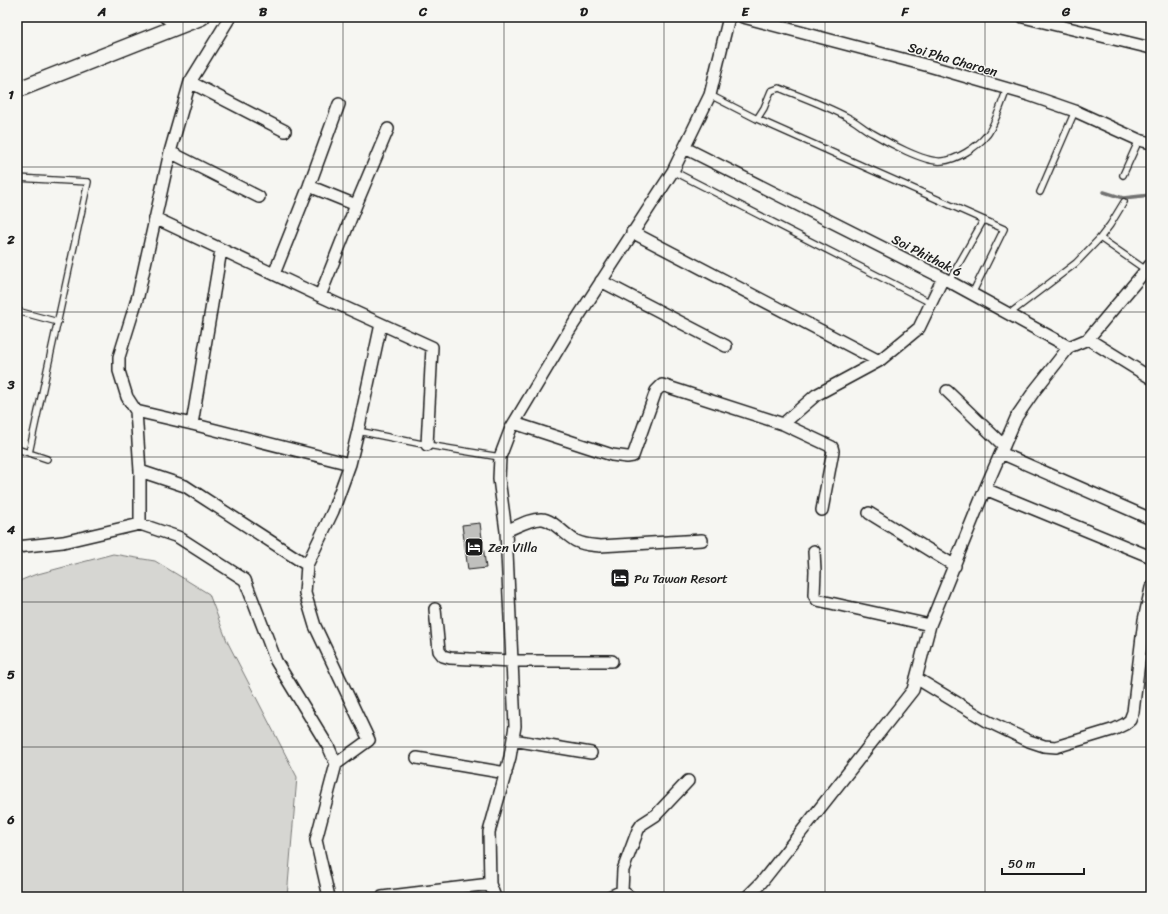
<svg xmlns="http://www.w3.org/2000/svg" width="1168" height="914" viewBox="0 0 1168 914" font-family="Sriracha,sans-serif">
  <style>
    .green { fill: #d6d6d2; stroke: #797977 }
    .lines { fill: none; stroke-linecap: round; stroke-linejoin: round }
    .stream { stroke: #727271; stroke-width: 3.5 }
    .building { fill: #c0c0bd; stroke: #1c1c1c }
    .service-casing { stroke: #1c1c1c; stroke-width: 8 }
    .minor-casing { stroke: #1c1c1c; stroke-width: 14 }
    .secondary-casing { stroke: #1c1c1c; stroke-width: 18 }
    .service { stroke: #f6f6f2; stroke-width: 5.5 }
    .minor { stroke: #f6f6f2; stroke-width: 11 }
    .secondary { stroke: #f6f6f2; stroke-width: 15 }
    .grid { fill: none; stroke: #1c1c1c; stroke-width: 1; stroke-opacity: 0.55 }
    .labels { text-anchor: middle; stroke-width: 3; stroke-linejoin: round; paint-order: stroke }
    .street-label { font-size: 13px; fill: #1c1c1c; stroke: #f6f6f2 }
    .poi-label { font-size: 13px; fill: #1c1c1c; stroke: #f6f6f2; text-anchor: start }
    .neatline { fill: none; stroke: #1c1c1c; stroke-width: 1.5 }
    .grid-label { font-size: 13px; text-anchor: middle; font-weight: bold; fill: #1c1c1c }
  </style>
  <rect width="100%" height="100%" fill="#f6f6f2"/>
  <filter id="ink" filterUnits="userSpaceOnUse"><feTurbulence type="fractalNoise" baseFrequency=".025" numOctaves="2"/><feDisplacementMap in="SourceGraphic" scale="8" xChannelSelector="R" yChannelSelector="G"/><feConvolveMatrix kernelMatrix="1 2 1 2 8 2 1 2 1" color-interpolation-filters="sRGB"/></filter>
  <g filter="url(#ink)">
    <path class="green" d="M113,554L155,561L209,594L227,641L297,777L287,897H17V582L34,575Z"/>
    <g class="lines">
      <path class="stream" d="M1104,192L1123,198L1151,195"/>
    </g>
    <path class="building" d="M480,523L486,568L468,570L462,525Z"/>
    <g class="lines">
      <g class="service-casing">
        <path id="service" d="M710,95L757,119L1004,229L972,294
          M757,119L764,108L771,91L779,88C802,97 827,106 849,118C857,122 864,129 872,133C887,142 925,163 942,161C957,160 977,147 986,136C993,130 1003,99 1007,89
          M673,171L931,303
          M1123,175L1139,140
          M17,178L88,182L29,453
          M1040,192L1075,111
          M1100,238L1110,225L1124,202
          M949,281L983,221
          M17,311L58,322
          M1009,314L1076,263L1100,238L1146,270
          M358,431L427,445L500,457
          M17,449L47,459"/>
      </g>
      <g class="minor-casing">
        <path id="minor" d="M165,17L180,26
          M743,17L929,66L1029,95L1075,111L1139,140L1151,143
          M1023,17L1151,48
          M190,82L285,131
          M685,148L943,278L1069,347L1088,339L1151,378
          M170,152L259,197
          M309,186L356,205
          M155,218L320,296L432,347L427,445
          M632,232L879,361
          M274,274L309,186L339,104
          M601,281L726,346
          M320,296L356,205L388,129
          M1088,339L1151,264
          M947,391L1004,446
          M136,411L192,424L350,464
          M514,423L612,455L627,457L633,456L656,391L662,385L783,424L816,395L879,361L919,328L943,278
          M192,424L221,250
          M783,424L832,447L833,451L822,510
          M1001,453L1151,519
          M140,471L185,486L307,565
          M985,489L1151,557
          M869,513L955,566
          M140,524V471L136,411L127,397L119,371V357L138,296L170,152L190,82L230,17
          M506,531C516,527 531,518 542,519C552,519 566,536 576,541C584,545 591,545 600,546L702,540
          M17,547L63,542L140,524L178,537L245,580L276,661L329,748L336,764L316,840L329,897
          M814,551L815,571L814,595L817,600L930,625
          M435,609L439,651L443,656L450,658L512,661H612
          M916,678L987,721L1029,741L1044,746L1056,747L1115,729L1125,724L1130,720L1133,712L1144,620L1151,588
          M513,740L591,753
          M417,758L506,773
          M336,764L369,740L315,626L305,593L307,565L333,511L350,464L358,431L381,324
          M622,891L623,870L638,830L642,824L656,815L688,781
          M382,897L490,884
          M495,897L490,884L489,832L510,757L515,726L506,531L499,479L500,457L511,428L569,331L673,171L710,95L729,17
          M609,897L622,891L630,897
          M747,897L761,883L913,690L930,625L985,489L1017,416L1035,390L1069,347"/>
      </g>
      <g class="secondary-casing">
        <path id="secondary" d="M17,90L202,17"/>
      </g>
      <use href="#service" class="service"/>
      <use href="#minor" class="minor"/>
      <use href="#secondary" class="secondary"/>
    </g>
  </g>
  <path class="grid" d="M183,17V897M343,17V897M504,17V897M664,17V897M825,17V897M985,17V897M17,167H1151M17,312H1151M17,457H1151M17,602H1151M17,747H1151"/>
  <defs>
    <g id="hotel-square" transform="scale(1)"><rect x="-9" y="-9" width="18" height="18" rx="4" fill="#1c1c1c" stroke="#f6f6f2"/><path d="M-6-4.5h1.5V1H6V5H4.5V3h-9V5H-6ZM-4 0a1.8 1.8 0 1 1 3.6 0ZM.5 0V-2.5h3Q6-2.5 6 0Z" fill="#fff"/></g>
  </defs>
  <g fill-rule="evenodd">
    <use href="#hotel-square" x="474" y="547"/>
    <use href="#hotel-square" x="620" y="578"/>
  </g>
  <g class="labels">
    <g class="street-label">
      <text transform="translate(953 59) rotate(16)" y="5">Soi Pha Charoen</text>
      <text transform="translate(927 255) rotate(27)" y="5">Soi Phithak 6</text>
    </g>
    <g class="poi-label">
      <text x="488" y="552">Zen Villa</text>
      <text x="634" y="583">Pu Tawan Resort</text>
    </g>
  </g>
  <rect width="1168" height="914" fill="none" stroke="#f6f6f2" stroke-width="44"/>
  <path d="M1002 868v6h82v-6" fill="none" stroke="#1c1c1c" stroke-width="2"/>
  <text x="1008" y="868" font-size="12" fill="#1c1c1c" stroke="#f6f6f2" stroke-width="3" paint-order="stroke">50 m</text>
  <rect x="22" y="22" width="1124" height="870" class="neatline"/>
  <g class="grid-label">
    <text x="102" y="16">A</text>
    <text x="263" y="16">B</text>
    <text x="423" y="16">C</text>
    <text x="584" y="16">D</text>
    <text x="745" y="16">E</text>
    <text x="905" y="16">F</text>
    <text x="1066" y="16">G</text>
    <text x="11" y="99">1</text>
    <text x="11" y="244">2</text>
    <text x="11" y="389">3</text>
    <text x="11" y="534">4</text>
    <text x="11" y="679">5</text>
    <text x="11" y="824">6</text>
  </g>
</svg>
